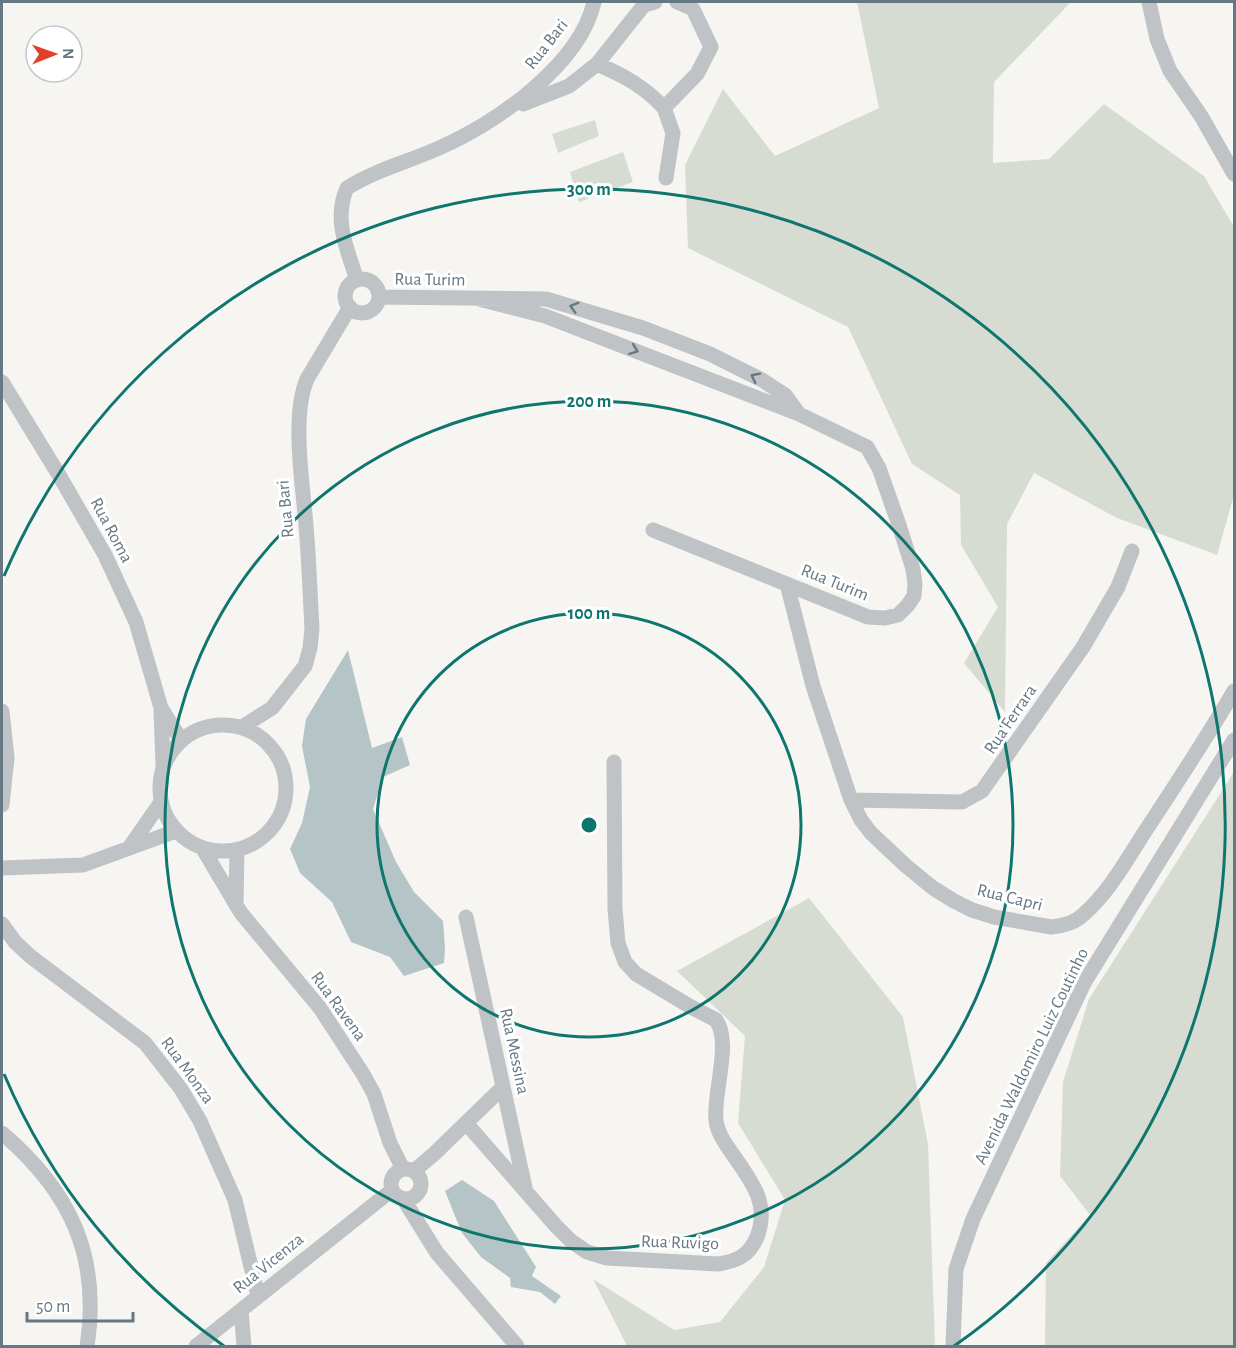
<svg xmlns="http://www.w3.org/2000/svg" width="1236" height="1348" viewBox="0 0 1236 1348" font-family="'Alegreya Sans',sans-serif">
  <style>
    .green { fill: #d7dcd3 }
    .water { fill: #b5c4c6 }
    .lines { fill: none; stroke-linecap: round; stroke-linejoin: round }
    .minor { stroke: #bfc3c6; stroke-width: 15 }
    .oneway { stroke: #657883 }
    .ring { fill: none; stroke: #0f766e; stroke-width: 3 }
    .labels { text-anchor: middle; stroke-width: 6; stroke-linejoin: round; paint-order: stroke }
    .street-label { font-size: 18px; fill: #657883; stroke: #fff }
    .centre { fill: #0f766e; stroke: #fff; stroke-width: 3 }
    .ring-label { font-size: 18px; text-anchor: middle; font-weight: bold; fill: #0f766e; stroke: #fff; stroke-width: 6; stroke-linejoin: round; paint-order: stroke }
  </style>
  <rect width="100%" height="100%" fill="#f6f5f2"/>
  <path class="green" d="M857,2H1071L994,82L993,163L1049,159L1104,104L1204,176L1234,227V495L1217,555L1117,518L1034,473L1007,524L1005,712L964,663L998,607L961,545L960,495L912,464L848,327L688,248L685,165L723,89L775,156L879,108Z
    M595,120L599,136L558,153L552,134Z
    M623,152L633,182L579,202L570,172Z
    M1234,772V1346H1045L1046,1263L1090,1215L1060,1176L1063,1082L1089,999Z
    M809,898L903,1017L928,1144L935,1346H627L593,1279L674,1330L720,1322L764,1267L785,1200L738,1123L745,1036L677,971Z"/>
  <path class="water" d="M348,650L372,748L402,737L410,765L383,777L373,809L396,862L414,892L443,921L445,948L444,963L404,976L390,957L351,942L332,902L300,873L290,849L302,823L310,787L302,746L306,719Z
    M462,1180L494,1201L536,1267L532,1276L561,1296L555,1304L540,1292L511,1287L510,1278L481,1257L462,1233L445,1191Z"/>
  <g class="lines">
    <path class="minor" d="M1149,2L1157,39L1170,71L1201,116L1234,174
      M597,64C623,75 645,87 664,108L697,74L711,47L693,9L677,2
      M523,104L569,86L597,64L644,5L655,2
      M664,108L673,133L666,178
      M345 296a17 17 0 1 1 34 0a17 17 0 1 1-34 0Z
      M357,280C347,249 333,219 347,188C375,170 408,162 439,148C495,124 580,65 594,2
      M379,297L546,299L643,328L710,354L762,380L785,395L799,414
      M479,299L545,316L799,414L867,447L879,468L899,525L913,569L915,584L914,596L908,605L898,615L885,618L868,617L653,530
      M2,382L59,475L105,555L136,622L161,708L181,740
      M787,584L813,686L851,800L861,820L871,833L905,865L933,888L954,901L972,910L994,917L1051,927C1063,926 1075,923 1084,914C1109,892 1126,861 1144,833C1175,786 1206,739 1234,691
      M2,711L7,758L2,805
      M161,711L163,765
      M160 788a63 63 0 1 1 126 0a63 63 0 1 1-126 0Z
      M242,727L272,708L305,666L310,648L312,628C310,594 309,560 306,526C303,485 291,417 307,379L350,307
      M851,800L962,802L982,791L1083,647L1118,587L1132,551
      M129,848L161,802
      M203,849L241,913L320,1008L363,1074L374,1094L390,1143L403,1169
      M2,868L83,865L176,831
      M236,904L237,850
      M466,917L526,1192
      M2,924L15,942L30,956L145,1043L181,1089L200,1121L235,1200L258,1296
      M466,1123L556,1226L571,1241L587,1252L607,1258L718,1264C737,1261 749,1256 757,1237C771,1201 748,1177 729,1149C723,1140 717,1131 716,1120C713,1093 732,1042 716,1020L691,1007L636,974L625,962L618,943L615,909L614,762
      M2,1133C70,1191 101,1256 87,1346
      M391 1184a15 15 0 1 1 30 0a15 15 0 1 1-30 0Z
      M414,1171L434,1154L503,1087
      M404,1200L437,1253L517,1346
      M241,1310L244,1346
      M196,1346L392,1190
      M953,1346L956,1269L973,1219L1084,983L1234,740"/>
  </g>
  <defs><path id="oneway-chevron" d="M-2-3.5L2.5 0L-2 3.5" fill="none" stroke-width="1.6" stroke-linecap="round" stroke-linejoin="round" transform="scale(1.5)"/></defs>
  <g class="oneway">
    <use href="#oneway-chevron" transform="translate(574 307) rotate(-164)"/>
    <use href="#oneway-chevron" transform="translate(634 350) rotate(21)"/>
    <use href="#oneway-chevron" transform="translate(755 377) rotate(-153)"/>
  </g>
  <g class="ring">
    <circle cx="589" cy="825" r="212"/>
    <circle cx="589" cy="825" r="424"/>
    <path d="M224 1346A636 636 0 0 1 4 1074M4 576A636 636 0 1 1 954 1346"/>
  </g>
  <g class="labels">
    <g class="street-label">
      <text transform="translate(546 44) rotate(-52)" y="6">Rua Bari</text>
      <text transform="translate(430 279) rotate(1)" y="6">Rua Turim</text>
      <text transform="translate(285 509) rotate(-95)" y="6">Rua Bari</text>
      <text transform="translate(112 530) rotate(62)" y="6">Rua Roma</text>
      <text transform="translate(835 582) rotate(22)" y="6">Rua Turim</text>
      <text transform="translate(1010 719) rotate(-56)" y="6">Rua Ferrara</text>
      <text transform="translate(1010 897) rotate(14)" y="6">Rua Capri</text>
      <text transform="translate(339 1006) rotate(54)" y="6">Rua Ravena</text>
      <text transform="translate(515 1051) rotate(78)" y="6">Rua Messina</text>
      <text transform="translate(1031 1056) rotate(-64)" y="6">Avenida Waldomiro Luiz Coutinho</text>
      <text transform="translate(188 1070) rotate(54)" y="6">Rua Monza</text>
      <text transform="translate(680 1242) rotate(2)" y="6">Rua Ruvigo</text>
      <text transform="translate(268 1263) rotate(-39)" y="6">Rua Vicenza</text>
    </g>
  </g>
  <circle cx="589" cy="825" r="9" class="centre"/>
  <g class="ring-label">
    <text x="589" y="195">300 m</text>
    <text x="589" y="407">200 m</text>
    <text x="589" y="619">100 m</text>
  </g>
  <rect width="1236" height="1348" fill="none" stroke="#657883" stroke-width="6"/>
  <g transform="translate(54 54) rotate(89)"><circle r="28" fill="#ffffff" stroke="#c1c9cd" stroke-width="1.5"/>
  <path d="M0-4.5L10 22L0 15L-10 22Z" fill="#e04128"/>
  <text y="-9" font-size="16" font-weight="bold" text-anchor="middle" fill="#657883">N</text>
  </g>
  <path d="M27 1312v9h106v-9" fill="none" stroke="#657883" stroke-width="3"/>
  <text x="36" y="1312" font-size="18" fill="#657883" stroke="#ffffff" stroke-width="4.5" paint-order="stroke">50 m</text>
</svg>
